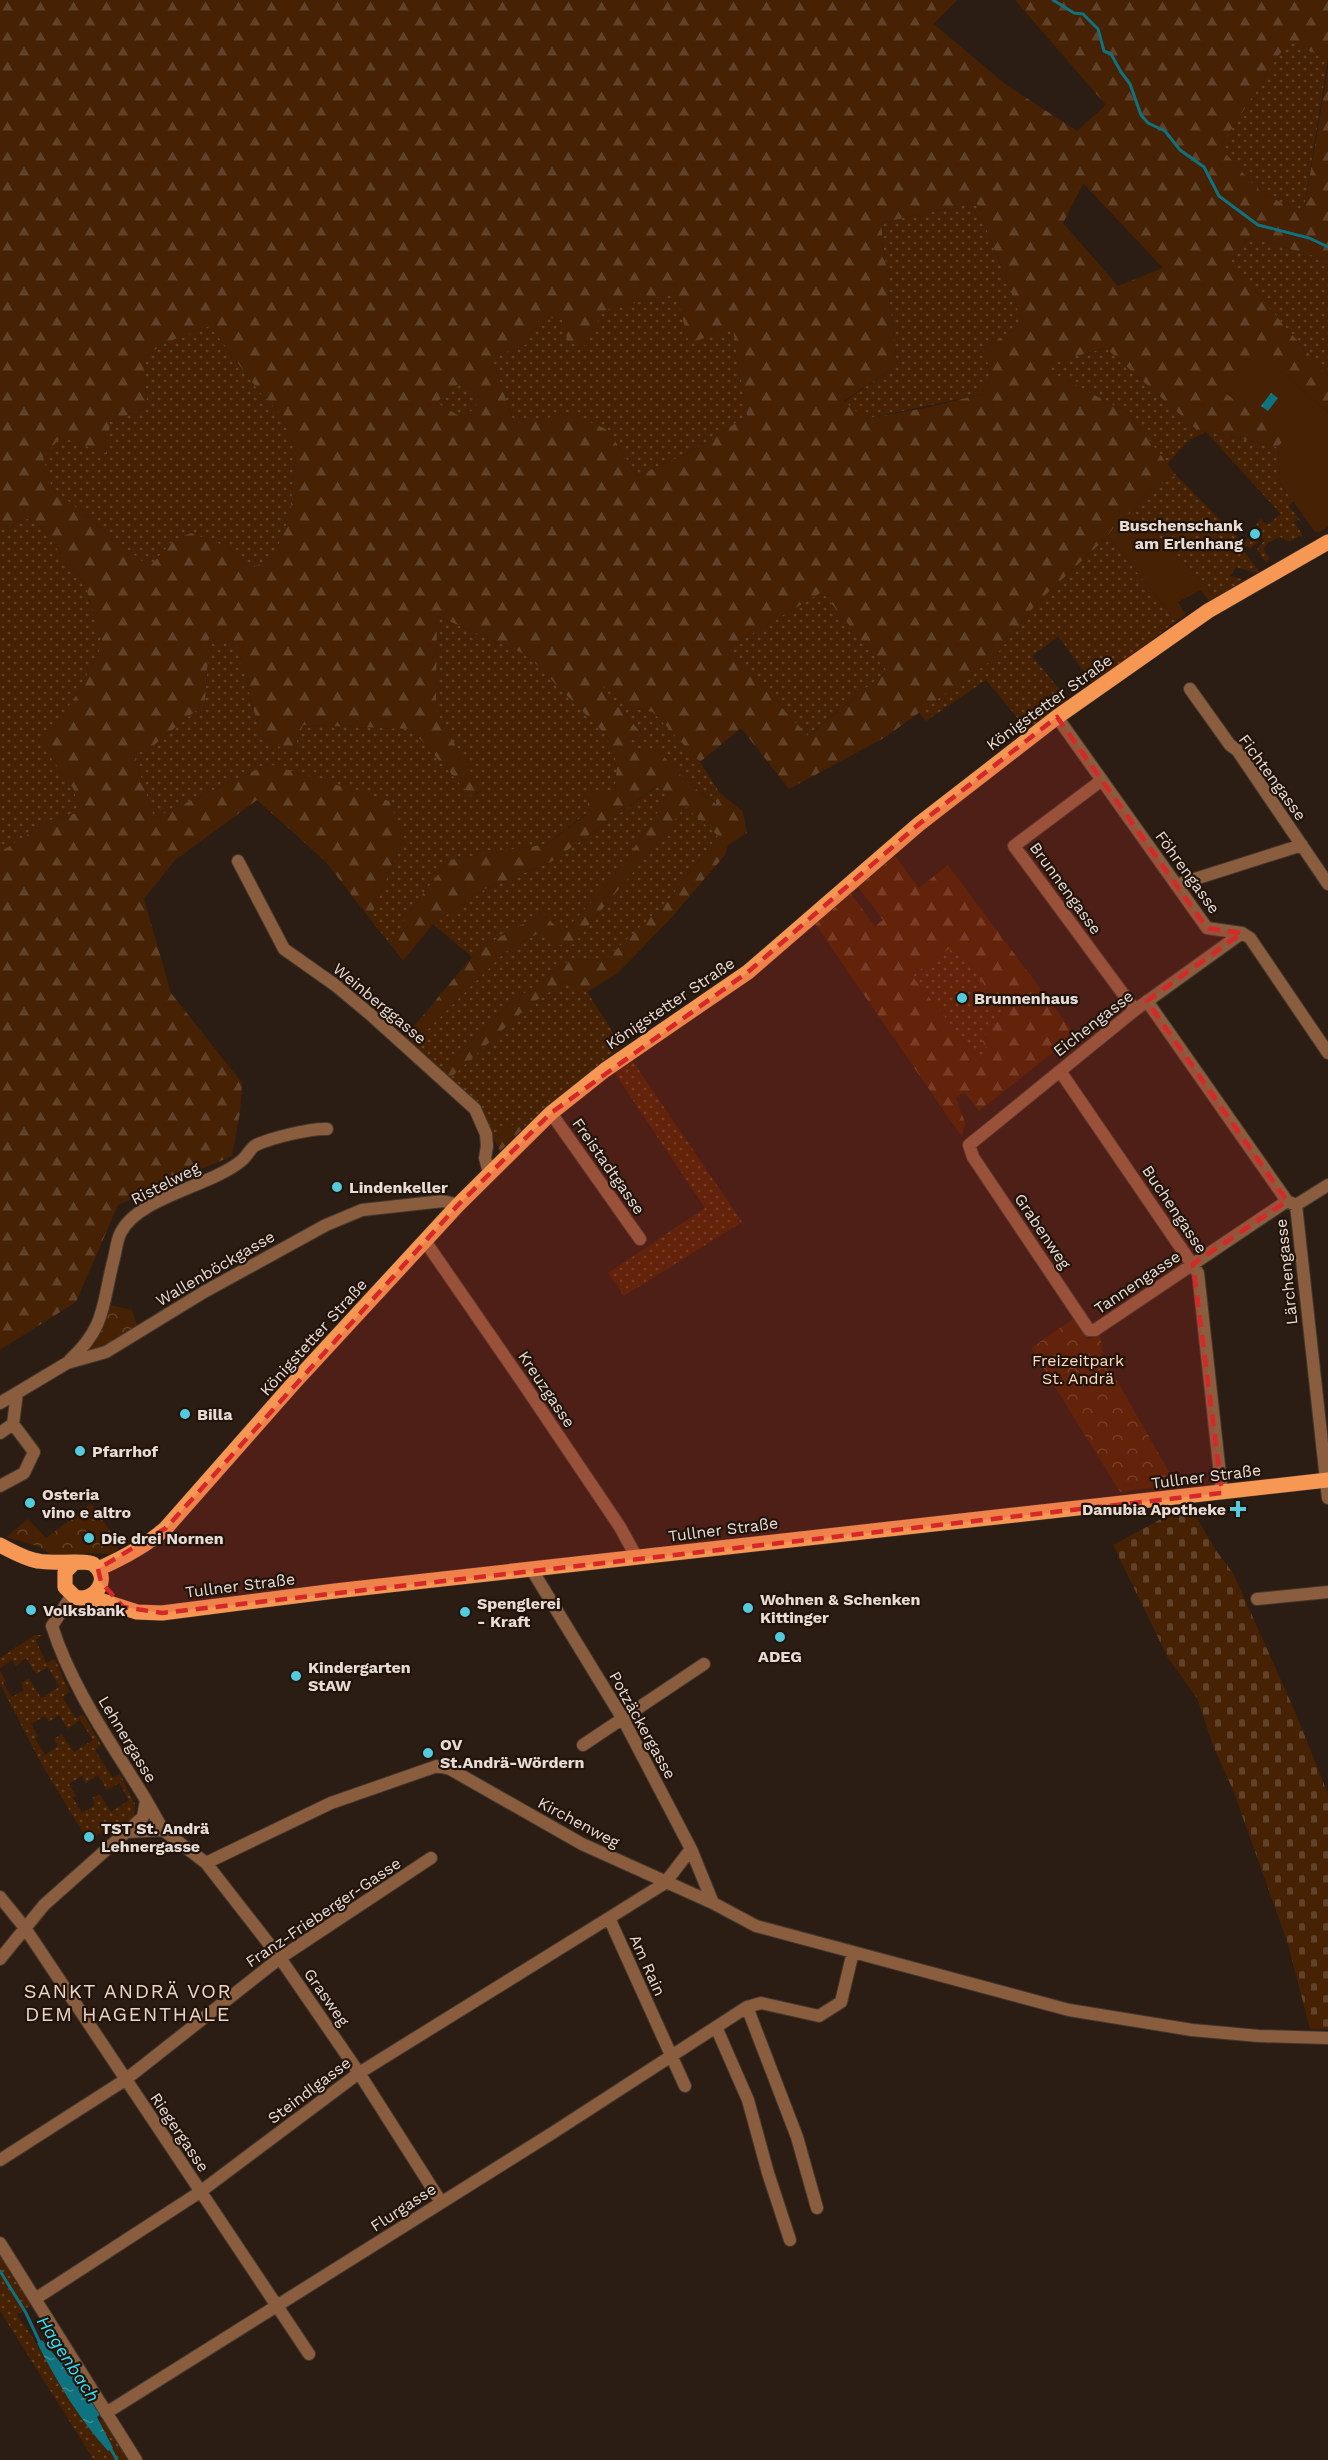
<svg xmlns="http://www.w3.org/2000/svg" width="1328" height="2460" viewBox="0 0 1328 2460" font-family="'Work Sans',sans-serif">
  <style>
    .grass { fill: url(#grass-dots); fill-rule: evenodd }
    .forest { fill: url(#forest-firs); fill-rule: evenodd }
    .cemetery { fill: url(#cemetery-stones) }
    .park { fill: url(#park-crowns) }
    .garden { fill: #462103 }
    .water { fill: url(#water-ripples) }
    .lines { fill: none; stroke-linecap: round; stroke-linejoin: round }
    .stream { stroke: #0f727f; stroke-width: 3 }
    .minor-casing { stroke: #45382e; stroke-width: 14 }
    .major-casing { stroke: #45382e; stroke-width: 16 }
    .minor { stroke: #8a5d3e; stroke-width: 12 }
    .major { stroke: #f69854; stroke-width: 15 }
    .marked { fill: #d62828; fill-opacity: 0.2; stroke: #d62828; stroke-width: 4.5; stroke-dasharray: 12 8; stroke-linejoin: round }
    .poi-dot { fill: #54cadd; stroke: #22140a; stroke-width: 2 }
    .labels { text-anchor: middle; stroke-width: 4.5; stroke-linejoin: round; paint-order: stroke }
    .poi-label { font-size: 16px; font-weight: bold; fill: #e6dbd5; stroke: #22140a; text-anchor: start }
    .street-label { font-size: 16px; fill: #e6dbd5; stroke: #22140a }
    .park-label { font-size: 16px; fill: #ffd8c0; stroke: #22140a }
    .water-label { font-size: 18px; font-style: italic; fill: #33dff8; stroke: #22140a }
    .quarter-label { font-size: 20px; letter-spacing: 1.5px; fill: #ead6c9; stroke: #22140a }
  </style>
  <defs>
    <pattern id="grass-dots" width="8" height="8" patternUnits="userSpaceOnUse" patternTransform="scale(1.5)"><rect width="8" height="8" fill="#462103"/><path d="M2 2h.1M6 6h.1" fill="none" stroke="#614127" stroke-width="1.8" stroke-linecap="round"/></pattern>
    <pattern id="forest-firs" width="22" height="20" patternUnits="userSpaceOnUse" patternTransform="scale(1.5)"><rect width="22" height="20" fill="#462103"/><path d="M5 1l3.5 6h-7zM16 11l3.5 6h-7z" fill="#614127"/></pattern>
    <pattern id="cemetery-stones" width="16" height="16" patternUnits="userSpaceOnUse" patternTransform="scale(1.5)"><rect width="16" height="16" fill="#462103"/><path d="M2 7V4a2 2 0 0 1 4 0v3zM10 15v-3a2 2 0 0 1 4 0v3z" fill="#614127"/></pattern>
    <pattern id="park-crowns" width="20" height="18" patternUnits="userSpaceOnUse" patternTransform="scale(1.5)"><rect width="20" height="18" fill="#462103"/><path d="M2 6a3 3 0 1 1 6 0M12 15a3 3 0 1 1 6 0" fill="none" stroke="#614127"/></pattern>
    <pattern id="water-ripples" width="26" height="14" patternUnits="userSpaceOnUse" patternTransform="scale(1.5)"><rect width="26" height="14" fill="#0f727f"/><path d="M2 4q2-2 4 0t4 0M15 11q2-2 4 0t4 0" fill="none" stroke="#3e8c96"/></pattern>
  </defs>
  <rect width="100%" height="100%" fill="#2b1d13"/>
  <path class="grass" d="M1288,40L1328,59L1303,215L1257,189L1220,147Z
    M976,202L1023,323L985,348L991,380L978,395L865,419L844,402L897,365L881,223Z
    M1249,237L1328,260V376L1229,263Z
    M676,293L733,328L747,416L688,453L637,476L608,430L572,415L514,423L492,357L525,345L541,316L562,320Z
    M210,325L258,390L281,414L296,452L290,515L274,557L250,569L228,547L174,540L149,567L52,488L42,457L61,437L110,422L147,407L144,357L165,343Z
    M1106,348L1196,429L1278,447L1280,483L1293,501L1289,506L1306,528L1298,519L1294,523L1302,533V537L1299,536L1290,542L1280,537L1269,542L1263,549L1270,558L1266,563L1257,549L1264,541L1261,538L1251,548L1244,546L1242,549L1259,571L1255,573L1236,567L1230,576L1245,580L1214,598L1205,584L1134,512C1143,492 1158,485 1176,475L1243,543L1248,538L1251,541L1263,531L1256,524L1261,519L1267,525L1281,514L1206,432L1189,440L1167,464L1128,413L1039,366Z
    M463,382L481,398L473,410L461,418L437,403L447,391Z
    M32,517L85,584L103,644L76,696L42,744L73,788L81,812L51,820L0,852V529Z
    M1108,536L1176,621L1094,685L1058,636L1055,639L1032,656L1070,702L1029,732L986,680L926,721L919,712L993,659L1036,604Z
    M822,591L887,671L807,736L727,649Z
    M437,616L527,655L606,735L617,763L615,791L547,844L449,860L410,911L391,945L370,919L404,837L269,764L154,818L133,752L147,751L205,703L209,637L238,646L260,735L292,754L303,725L411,729L471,796L481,791L436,711Z
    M607,684L629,708L653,712L700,762L719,792L717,804L686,781L658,750L629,748L625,735L633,740L642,733L602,687Z
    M658,786L669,795L616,875L563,933L542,913L493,941L472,957L433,924L485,889L551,862Z
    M685,806L718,836L666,903L606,959L571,960L508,1005L440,1071L412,1045L505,952L544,930L560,945L571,946L656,845Z
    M949,948L967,961L1003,1011L982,1041L991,1052L980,1061L912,976Z
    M566,981L587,992L622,1046L526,1126L517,1122L494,1139L478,1107L449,1079L531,1004Z
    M632,1060L742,1222L624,1296L608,1273L705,1208L614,1072Z
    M35,1635H43L36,1640L46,1663L55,1659L69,1692L62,1697L76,1718L83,1714L101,1745L95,1750L113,1778L120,1774L135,1804L134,1816L113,1831L109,1825L93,1839L88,1833L85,1836L42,1765L0,1684V1671L6,1681L3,1683L12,1697L24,1690L21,1683L29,1678L41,1698L59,1687L48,1667L36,1674L26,1658L16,1666L12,1660L0,1668V1658ZM59,1715L68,1729L80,1720L93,1740L74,1752L62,1734L54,1739L58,1746L45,1755L35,1739L38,1736L31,1724L45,1716L49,1722ZM98,1775L107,1790L119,1783L129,1800L111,1812L100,1794L92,1798L95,1805L82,1813L73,1798L76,1796L69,1784L82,1776L86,1783Z
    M0,2256L31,2305L17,2315C50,2359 71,2410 108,2451L112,2448L99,2421L104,2418L130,2460H94L0,2311Z"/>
  <path class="forest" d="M0,0H957L934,24L1005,84L1077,131L1106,105L1015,0H1328V59L1288,41L1220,147L1257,189L1303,215L1328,69V260L1249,237L1230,263L1328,376V412L1256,351L1287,437L1278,447L1196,429L1106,348L1040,366L1128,413L1176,475C1158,485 1143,492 1134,512C1123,515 1114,526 1108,536L1036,604L993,659L884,738L789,789L741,728L700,762L653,712L629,708L607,684L603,687L642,734L633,740L626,736L629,747L658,750L686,781L716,804L719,792L743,812L747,833L728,845L725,855L672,917L618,973L587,992L566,981L531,1004L449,1079L440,1071L508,1005L571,960L606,959L666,903L718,836L685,806L656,845L571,946L560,945L544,930L505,952L412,1045L404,1038L472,957L493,941L542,913L563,933L616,875L669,795L657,786L551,862L485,889L433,924L403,961L391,945L410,911L449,860L547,844L586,815L590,793L615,790L617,763L606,735L527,655L437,616L436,711L481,790L471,796L411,729L303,725L292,754L260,735L238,646L209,638L205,703L147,751L133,752L154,818L269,764L389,801L404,837L370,919L326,862L257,800L175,860L144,899L171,993L242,1083L240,1112L232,1156L118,1205L76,1302L0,1350V852L51,820L81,812L73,788L41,744L76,696L103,644L85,584L32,517L0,529ZM1083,184V183L1163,268L1118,286L1063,223ZM976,202L1023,323L985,348L991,380L978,395L925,408L865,419L844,401L897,365L881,223ZM676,293L689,343L733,329L747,416L688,453L637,476L608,430L572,414L514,423L492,357L525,345L541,316L562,320L568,342L586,346L603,311ZM210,326L258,390L281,414L296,452L290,515L274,557L250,569L228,547L191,533L174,540L149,567L52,488L43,457L61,437L107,454L110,422L147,407L144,357L165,343ZM462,382L481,398L473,410L461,417L437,403L447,391ZM822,592L887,671L808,736L727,649Z
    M895,856L919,888L948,865L1075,1035L979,1111L964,1092L956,1098L965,1123L962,1137L815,924L851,894L875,926L883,920L858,887ZM949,949L967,961L1003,1011L982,1041L990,1052L980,1061L912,976Z
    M517,1122L526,1126L500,1151L494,1139Z"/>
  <path class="cemetery" d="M1195,1510L1198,1520L1217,1552L1233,1573L1296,1714L1328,1794V2029H1310L1288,1944L1233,1790L1214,1748L1197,1698L1168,1658L1113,1545L1174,1512Z"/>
  <path class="park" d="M110,1305L132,1310L138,1328L104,1346L78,1356L98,1332Z
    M1073,1319L1088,1339L1100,1335L1104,1358L1176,1484L1120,1492L1031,1348Z
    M91,1504L120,1545L113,1554L86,1553L71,1557H55L37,1546L6,1537L28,1519L46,1538Z"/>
  <path class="garden" d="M1256,350L1328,412V526L1319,533L1314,531L1280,483L1278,447L1286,437L1225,393Z
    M1134,512L1205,584L1214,598L1209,601L1201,590L1178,602L1186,615L1176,621L1108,536C1114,526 1123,515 1134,512Z"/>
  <path class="water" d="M1271,393L1278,398L1268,411L1261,406Z
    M42,2340L61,2363L66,2360L101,2414L97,2417L99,2421L113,2448L108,2451C79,2419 57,2382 37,2343Z"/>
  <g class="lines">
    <path class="stream" d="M1053,0L1074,13L1083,14L1098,29L1104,51L1111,54L1121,72L1130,84L1141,115L1148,123L1165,131L1180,150L1204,167L1219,196L1258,225L1309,238L1328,247
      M0,2271L26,2313L40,2343
      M109,2446L117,2460"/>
    <g class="minor-casing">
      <path id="minor" d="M1190,689L1230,745L1237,750L1328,884
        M1057,717L1207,928L1242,933L1250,938L1328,1053
        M1102,780L1014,846L1135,1010
        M238,861L284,949L335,985L371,1015L475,1109L486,1134L487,1146L485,1158L489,1173
        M1176,885L1302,845
        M1242,933L1135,1010L969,1145L973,1157L1089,1330H1095L1287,1201
        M1147,1001L1287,1201L1296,1205L1328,1498
        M1060,1071L1198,1273L1222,1493
        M551,1113L640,1239
        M1296,1205L1328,1185
        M425,1241L523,1383L620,1527L637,1558
        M70,1360C107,1326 102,1303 114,1258C116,1250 117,1239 121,1232C139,1197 211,1186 241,1161C247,1157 250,1148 256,1145C271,1138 311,1128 327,1129
        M0,1403L67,1363L106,1352L204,1292L326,1225L362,1210L443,1201L458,1205
        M0,1433L13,1424
        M0,1486L24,1473L34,1452L13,1424L17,1393
        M532,1570L623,1719L691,1849L713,1903
        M1257,1599L1328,1592
        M583,1745L704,1664
        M146,1800L163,1830L206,1863L280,1958L359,2073L441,2202
        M127,1832L163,1830
        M206,1863L331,1803L437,1766L450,1769L582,1844L713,1903L756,1926L1069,2010L1192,2030L1259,2036L1328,2038
        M0,1897L25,1928L309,2354
        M0,1959L44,1905L143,1817L146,1800C112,1744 72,1689 52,1626L72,1595
        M747,2007L797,2137L817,2208
        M716,2027L748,2100L768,2173L790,2240
        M685,2086L609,1918L665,1883L691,1849
        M0,2160L125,2080L280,1958L431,1858
        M0,2243L136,2460
        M35,2299L200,2192L359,2073L609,1918
        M106,2413L554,2132L747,2007L761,2003L819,2016L841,2002L853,1952"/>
    </g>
    <g class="major-casing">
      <path id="major" d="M0,1545C11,1551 26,1559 38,1561C51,1564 86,1560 93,1564C112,1578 95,1603 75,1597L65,1587V1572L73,1564
        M98,1569C123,1558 146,1546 166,1528L292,1385L458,1205L551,1113L605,1070L748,972L919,824L1057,717L1208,611L1328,542
        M90,1597L137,1612L162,1613L335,1591L1328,1480"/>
    </g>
    <use href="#minor" class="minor"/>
    <use href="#major" class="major"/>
  </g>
  <path class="marked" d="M1057,717L1207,928L1242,933L1147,1001L1287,1201L1193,1264L1222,1493L162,1613L123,1607L101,1582L98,1569L166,1528L458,1205L551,1113L748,972L919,824Z"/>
  <g class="poi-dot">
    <circle cx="1255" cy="534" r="6"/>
    <circle cx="962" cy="998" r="6"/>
    <circle cx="337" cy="1187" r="6"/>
    <circle cx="185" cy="1414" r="6"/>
    <circle cx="80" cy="1451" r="6"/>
    <circle cx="30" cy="1503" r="6"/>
    <path d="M1235 1500h6v6h6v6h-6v6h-6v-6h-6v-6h6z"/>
    <circle cx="89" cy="1538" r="6"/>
    <circle cx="748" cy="1608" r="6"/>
    <circle cx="31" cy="1610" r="6"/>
    <circle cx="465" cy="1612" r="6"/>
    <circle cx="780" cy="1637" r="6"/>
    <circle cx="296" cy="1676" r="6"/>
    <circle cx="428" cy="1753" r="6"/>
    <circle cx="89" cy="1837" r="6"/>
  </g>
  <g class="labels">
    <g class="poi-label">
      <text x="1243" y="531" text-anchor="end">Buschenschank<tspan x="1243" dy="18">am Erlenhang</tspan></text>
      <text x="974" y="1004">Brunnenhaus</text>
      <text x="349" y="1193">Lindenkeller</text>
      <text x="197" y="1420">Billa</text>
      <text x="92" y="1457">Pfarrhof</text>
      <text x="42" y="1500">Osteria<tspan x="42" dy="18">vino e altro</tspan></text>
      <text x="1226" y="1515" text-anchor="end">Danubia Apotheke</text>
      <text x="101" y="1544">Die drei Nornen</text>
      <text x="760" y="1605">Wohnen &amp; Schenken<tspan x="760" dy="18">Kittinger</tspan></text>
      <text x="477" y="1609">Spenglerei<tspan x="477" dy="18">- Kraft</tspan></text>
      <text x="43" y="1616">Volksbank</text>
      <text x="780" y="1662" text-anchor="middle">ADEG</text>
      <text x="308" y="1673">Kindergarten<tspan x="308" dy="18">StAW</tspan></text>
      <text x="440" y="1750">OV<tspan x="440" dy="18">St.Andrä-Wördern</tspan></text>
      <text x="101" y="1834">TST St. Andrä<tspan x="101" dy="18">Lehnergasse</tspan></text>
    </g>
    <g class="street-label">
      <text transform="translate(1049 702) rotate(-36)" y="6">Königstetter Straße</text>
      <text transform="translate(1273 777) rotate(54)" y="6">Fichtengasse</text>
      <text transform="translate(1188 872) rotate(54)" y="6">Föhrengasse</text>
      <text transform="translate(1066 888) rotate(54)" y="6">Brunnengasse</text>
      <text transform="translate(380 1003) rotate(40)" y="6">Weinberggasse</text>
      <text transform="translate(670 1003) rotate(-34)" y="6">Königstetter Straße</text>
      <text transform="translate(1093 1023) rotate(-38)" y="6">Eichengasse</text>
      <text transform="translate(609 1166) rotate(55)" y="6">Freistadtgasse</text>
      <text transform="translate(165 1183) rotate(-27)" y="6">Ristelweg</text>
      <text transform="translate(1175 1209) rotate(56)" y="6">Buchengasse</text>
      <text transform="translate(1043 1231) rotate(56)" y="6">Grabenweg</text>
      <text transform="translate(215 1268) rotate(-30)" y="6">Wallenböckgasse</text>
      <text transform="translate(1286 1272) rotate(-96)" y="6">Lärchengasse</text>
      <text transform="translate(1137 1282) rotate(-34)" y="6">Tannengasse</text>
      <text transform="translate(313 1337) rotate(-48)" y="6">Königstetter Straße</text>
      <text transform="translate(547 1389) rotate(56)" y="6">Kreuzgasse</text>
      <text transform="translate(1206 1476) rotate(-7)" y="6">Tullner Straße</text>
      <text transform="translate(723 1529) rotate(-7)" y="6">Tullner Straße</text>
      <text transform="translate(240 1585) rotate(-7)" y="6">Tullner Straße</text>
      <text transform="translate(643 1725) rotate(61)" y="6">Potzäckergasse</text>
      <text transform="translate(128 1739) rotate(59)" y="6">Lehnergasse</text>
      <text transform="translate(579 1822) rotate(28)" y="6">Kirchenweg</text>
      <text transform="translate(323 1912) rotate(-34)" y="6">Franz-Frieberger-Gasse</text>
      <text transform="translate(648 1965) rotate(66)" y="6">Am Rain</text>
      <text transform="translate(327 1997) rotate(55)" y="6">Grasweg</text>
      <text transform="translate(309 2090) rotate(-37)" y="6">Steindlgasse</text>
      <text transform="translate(180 2132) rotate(56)" y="6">Riegergasse</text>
      <text transform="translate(403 2207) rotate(-33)" y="6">Flurgasse</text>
    </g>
    <g class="park-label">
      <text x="1078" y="1366">Freizeitpark<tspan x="1078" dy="18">St. Andrä</tspan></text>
    </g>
    <g class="water-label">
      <text transform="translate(68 2359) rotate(57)" y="6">Hagenbach</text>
    </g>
    <g class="quarter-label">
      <text x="128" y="1998">SANKT ANDRÄ VOR<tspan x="128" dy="23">DEM HAGENTHALE</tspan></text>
    </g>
  </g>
</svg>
